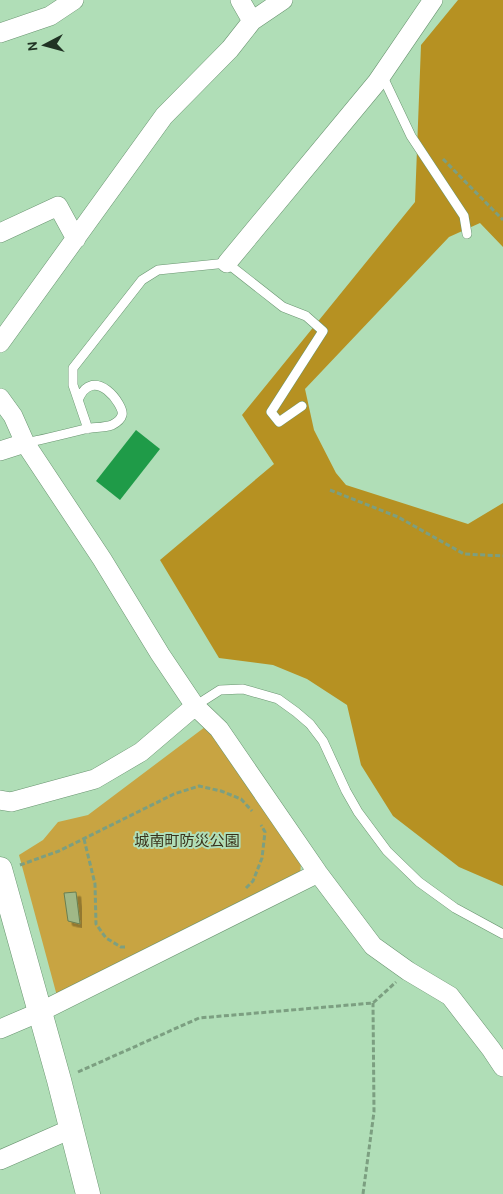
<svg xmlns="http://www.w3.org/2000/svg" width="503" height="1194" viewBox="0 0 503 1194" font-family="Karla,'Noto Sans JP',sans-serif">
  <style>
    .green { fill: #c8a442 }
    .forest { fill: #b69122 }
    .water { fill: #1f9b48 }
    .building { fill: #a0b887; stroke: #697f51; filter: url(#shadow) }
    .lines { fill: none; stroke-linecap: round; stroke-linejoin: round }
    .service-casing { stroke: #6a9571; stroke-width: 10 }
    .minor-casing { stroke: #6a9571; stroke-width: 20 }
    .tertiary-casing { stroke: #6a9571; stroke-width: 25 }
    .path { stroke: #7c9f81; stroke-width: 3; stroke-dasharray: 5 2.5; stroke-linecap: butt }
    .service { stroke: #fff; stroke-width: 9 }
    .minor { stroke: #fff; stroke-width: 19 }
    .tertiary { stroke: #fff; stroke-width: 24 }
    .labels { text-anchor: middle; stroke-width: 4; stroke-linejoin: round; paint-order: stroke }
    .park-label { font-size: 15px; fill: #3a321b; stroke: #b0deb7 }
  </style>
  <defs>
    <filter id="shadow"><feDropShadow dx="4.5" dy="4.5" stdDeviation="0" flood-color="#0004"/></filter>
  </defs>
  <rect width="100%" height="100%" fill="#b0deb7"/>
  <path class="green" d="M205,727L229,755L301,862L300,876L57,996L19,855L43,840L58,822L88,815Z"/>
  <path class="forest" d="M458,0H503V247L480,223L449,237L305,389L314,430L336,473L346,485L468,524L503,503V886L459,867L393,816L361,765L347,705L307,679L273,665L219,658L160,560L274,464L242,415L415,202L421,45Z"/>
  <path class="water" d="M136,430L160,449L120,500L96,481Z"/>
  <path class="building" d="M76,892L80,924L68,921L64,893Z"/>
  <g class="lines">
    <g class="service-casing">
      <path id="service" d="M382,75L411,136L464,216L467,234
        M88,429L73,385V368L142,280L158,270L227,263L283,307L306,316L323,331L271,412L279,422L302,406
        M25,443C45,439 65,434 85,429C94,427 103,428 112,425C116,423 121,419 122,415C125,406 94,363 78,400
        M195,706L220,690L243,689L278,699L296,712L310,724L323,741L346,791L358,812L387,851L419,882L455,908L503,934"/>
    </g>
    <g class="minor-casing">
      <path id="minor" d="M240,0L252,21
        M0,33L50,16L74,0
        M0,233L58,206L76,239
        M227,263L377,82L433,0
        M0,343L164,116L230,49L252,21L283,0
        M0,398L13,416L25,443L102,559L160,654L195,706L219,729L318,873L373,946L408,971L450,996L491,1049L503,1067
        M0,451L25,443
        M0,800L11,802L95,779L141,752L195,706
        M0,1029L40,1012L318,873
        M0,1160L71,1129"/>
    </g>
    <g class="tertiary-casing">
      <path id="tertiary" d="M0,869L59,1080L88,1194"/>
    </g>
    <path class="path" d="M443,159L503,220
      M330,490L398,517L464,554L503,556
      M84,839L95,884L96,924L106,938L121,947H127
      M20,865L59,851L174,794L199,786L221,791L241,799L252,811
      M246,888L253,881L262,858L265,832L261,825
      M78,1072L199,1018L373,1003L396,982
      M363,1194L374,1112L373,1003"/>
    <use href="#service" class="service"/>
    <use href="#minor" class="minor"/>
    <use href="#tertiary" class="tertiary"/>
  </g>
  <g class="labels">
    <g class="park-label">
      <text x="187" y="846">城南町防災公園</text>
    </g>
  </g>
  <g transform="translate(45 45) rotate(264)" stroke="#b0deb7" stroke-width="4" paint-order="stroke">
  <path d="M0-4L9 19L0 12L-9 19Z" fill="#203223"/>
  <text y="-8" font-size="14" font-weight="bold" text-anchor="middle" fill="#203223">N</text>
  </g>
</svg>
